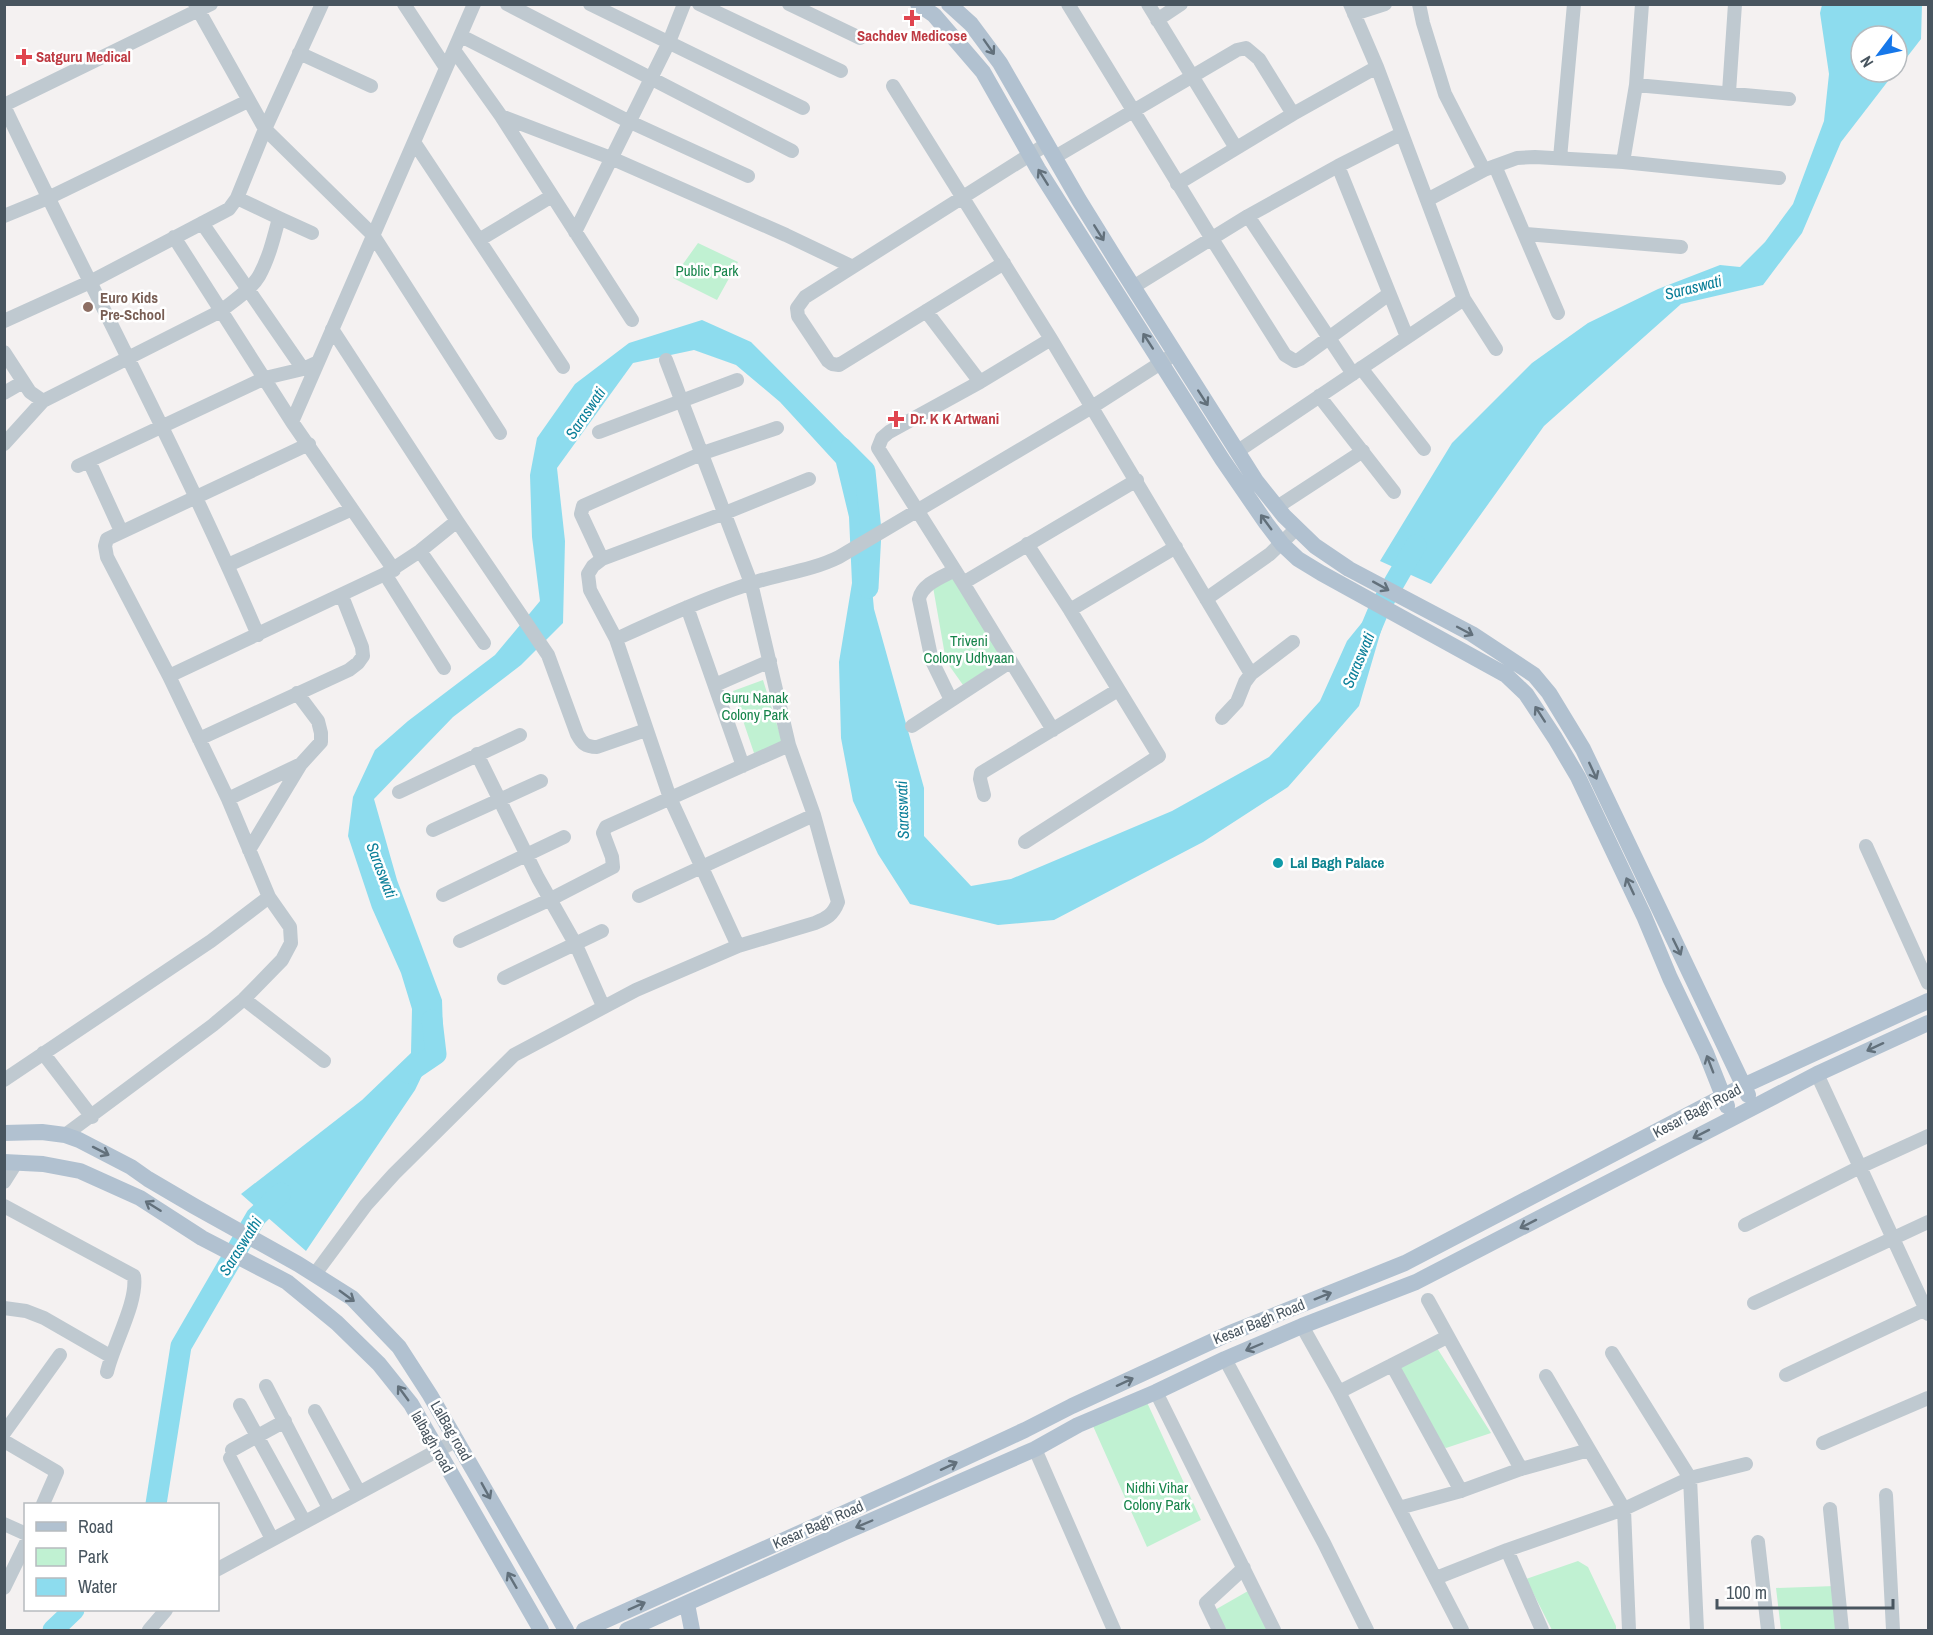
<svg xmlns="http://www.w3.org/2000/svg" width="1933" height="1635" viewBox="0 0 1933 1635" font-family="'Archivo Narrow',sans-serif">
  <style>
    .green { fill: #c0f1d2 }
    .water { fill: #8ddcee }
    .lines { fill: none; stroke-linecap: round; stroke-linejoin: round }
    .river { stroke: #8ddcee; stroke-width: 21 }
    .minor { stroke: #bfc9d0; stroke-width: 14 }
    .major { stroke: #b1c1d0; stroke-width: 16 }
    .oneway { stroke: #62707b }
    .health-dot { fill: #e0444e; stroke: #fff; stroke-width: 2 }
    .education-dot { fill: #8d6e63; stroke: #fff; stroke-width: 2 }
    .culture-dot { fill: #0f9aa8; stroke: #fff; stroke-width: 2 }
    .labels { text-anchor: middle; stroke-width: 5; stroke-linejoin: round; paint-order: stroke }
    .health-label { font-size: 15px; font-weight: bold; fill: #be3a42; stroke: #fff; text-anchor: start }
    .park-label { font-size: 15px; fill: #16844a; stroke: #fff }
    .education-label { font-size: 15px; font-weight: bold; fill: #785e54; stroke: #fff; text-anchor: start }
    .culture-label { font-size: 15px; font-weight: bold; fill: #0d838f; stroke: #fff; text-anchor: start }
    .street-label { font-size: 15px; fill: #48555f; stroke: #fff }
    .water-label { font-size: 16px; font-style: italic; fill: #0b7f99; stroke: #fff }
  </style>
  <rect width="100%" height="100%" fill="#f4f1f1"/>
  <path class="green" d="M698,243L738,262L717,300L673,278Z
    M952,576L1000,653L997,663L963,685L946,661L933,587Z
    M763,680L783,744L754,753L733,691Z
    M1437,1348L1491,1433L1446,1448L1434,1439L1395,1366Z
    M1145,1398L1201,1520L1147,1547L1093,1426Z
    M1578,1561L1588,1567L1616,1626V1630H1552L1526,1579Z
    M1835,1586L1839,1630H1781L1776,1588Z
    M1255,1587L1275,1630H1222L1213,1611Z"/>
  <path class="water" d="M1822,5H1922L1921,39L1897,70V36H1861V72H1895L1841,142L1802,233L1763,285L1681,304L1544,426L1431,584L1380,561L1452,443L1532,363L1588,323L1658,289L1720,265L1740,267L1765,242L1793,204L1824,121L1829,74L1820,13Z
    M702,320L751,342L859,451L874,609L924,788V836L971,886L1011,879L1172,811L1269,757L1320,701L1347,641L1369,614L1383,624L1359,706L1288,787L1203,842L1054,920L998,925L910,904L878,854L853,801L841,738L839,662L852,583L849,517L836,463L780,402L736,365L694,350L633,363L557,468L565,541L563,623L521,665L453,717L374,799L397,880L442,1000L443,1032L415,1090L306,1251L241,1194L362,1100L411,1053L412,1009L401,973L372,908L348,836L353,797L375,750L408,721L495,655L540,601L532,537L530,475L537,438L575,384L629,343Z"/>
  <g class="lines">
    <path class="river" d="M841,447L865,471L871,531L868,588
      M1364,645L1379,609L1416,545
      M408,1073L436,1054L432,1020
      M156,1504L181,1346L256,1217L281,1193
      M53,1630L74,1610"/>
    <path class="minor" d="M195,4L265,129L373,235L500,433
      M404,4L446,68
      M507,4L792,151
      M590,4L803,108
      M699,4L841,71
      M789,4L860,38
      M1068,4L1212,239L1285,355L1295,361L1300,359L1389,294
      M1148,4L1236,148
      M1350,4L1377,67L1464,299L1496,349
      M1419,4L1423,23L1445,94L1484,170
      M1354,14L1385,4
      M1157,20L1181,4
      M461,36L628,121L748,176
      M454,50L501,116L632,320
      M299,53L371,86
      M1636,85L1789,99
      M893,86L1051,339L1251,674
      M1729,92L1735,4
      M4,105L211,4
      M4,106C88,283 181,455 258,635
      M501,116L611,158L786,235L851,266
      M414,142L563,367
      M1055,157L1237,50L1246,48L1259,59L1293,114
      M1560,158L1574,4
      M1623,162L1636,85L1642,4
      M1338,166L1407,337
      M1495,166L1558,313
      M1177,184L1293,114L1377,67
      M1427,200L1484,170L1517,158L1535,157L1623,162L1779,178
      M4,216L48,198L248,101
      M1248,216L1353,374
      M279,218L312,233
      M202,223L303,369
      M575,232L669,42L684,4
      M1526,234L1681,247
      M174,237L292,422L394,570
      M479,240L552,196
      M1004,263L839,365L832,364L828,361L798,316L797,308L805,297L1047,144
      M1133,287L1248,216L1338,166L1401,134
      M926,311L980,382
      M4,321L90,282L229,209L237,198L265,129L322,4
      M332,329L457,521L548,655L577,734C582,743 585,747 597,747L646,730
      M1051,339L980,382L889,432L882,438L878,448L963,583L1053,730
      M4,352L30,392L43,401L221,311C233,301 251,290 259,276C269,258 274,237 279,218L237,198
      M1361,368L1424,449
      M4,393L23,382
      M1319,396L1394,492
      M292,422L474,4
      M599,432L737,380
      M4,444L43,401
      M1238,451L1464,299
      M89,461L121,531
      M78,466L265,378L303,369L318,362
      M1277,507L1363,451
      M420,551L484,643
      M602,559L581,514L583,506L703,453L777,428
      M228,565L352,509
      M385,574L444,668
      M963,583L1137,480
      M1206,599L1270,554L1296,529
      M687,607L743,766
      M1070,610L1176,547
      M616,639C660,619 703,599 749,584C779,574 811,571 839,557L1092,407L1170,357
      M169,676L385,574L420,551L457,521
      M715,685L770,661
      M951,700L932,661L919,599C922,584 942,577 955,570
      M1222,718L1237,702L1245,682L1251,674L1293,642
      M912,726L1010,662
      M199,739L349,670L358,663L363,656L362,647L342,596
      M477,754L538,878L576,945L603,1006
      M399,792L520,735
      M984,795L980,779L981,773L1118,690
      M228,799L301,764
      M433,830L541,781
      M1025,842L1159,756L1070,610L1027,544
      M1866,846L1928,983
      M249,850L301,764L321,742V733L318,721L297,693
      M443,895L564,837
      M639,896L814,815
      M460,941L549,900L613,867L612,857L603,833L606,827L789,745
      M738,946L670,798L616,639L590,590L588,574L593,566L602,559L725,513L809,479
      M504,978L602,931
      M244,999L324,1061
      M43,1053L92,1117
      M1817,1074L1928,1314
      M4,1080L211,941L269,897
      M65,1135L213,1025L244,999L282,960L291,943L290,927L269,897L228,799L169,676L107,557L105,546L107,539L309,444
      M4,1182L16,1163
      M4,1206L134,1276C138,1302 113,1345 107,1372
      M1745,1225L1860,1167L1928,1136
      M315,1274L366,1205L394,1174L514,1055L636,990L738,946L815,923C827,918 833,915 838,902L814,815L789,745L751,583L666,360
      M1428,1300L1521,1469
      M1754,1303L1928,1222
      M4,1308L26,1311L44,1318L110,1356
      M1302,1326L1339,1392L1462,1630
      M1612,1353L1690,1478L1697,1630
      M1225,1359L1324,1543L1367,1630
      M1392,1365L1461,1491
      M1786,1375L1928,1308
      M1546,1376L1624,1509L1629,1630
      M266,1386L329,1508
      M1156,1392L1274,1630
      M1339,1392L1447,1337
      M240,1405L304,1521
      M315,1411L359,1492
      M4,1433L60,1355
      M4,1441L57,1472L43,1504
      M1823,1443L1928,1398
      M1035,1449L1114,1630
      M232,1450L285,1421
      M230,1458L272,1539
      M1886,1495L1893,1630
      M1399,1508L1461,1491L1521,1469L1589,1450
      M1830,1509L1842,1630
      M4,1524L26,1534
      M1758,1542L1768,1630
      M1507,1550L1542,1630
      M218,1569L457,1440
      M1436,1578L1507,1550L1624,1509L1690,1478L1746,1464
      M4,1588L26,1543
      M149,1630L166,1610
      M1219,1630L1206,1603L1244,1568"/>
    <path class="major" d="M918,4L934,15L983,72L1038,169L1222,459L1266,523L1282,544L1298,559L1321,573L1506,675L1526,694L1555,738L1578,777L1644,916L1670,978L1706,1053L1727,1106
      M949,4L971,24L1000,63L1079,200L1118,263L1256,481L1284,516L1315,546L1349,569L1472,634L1534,675L1549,693L1583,749L1748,1095
      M4,1133L42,1132L65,1135L79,1140L131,1167L148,1179L194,1206L298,1264L352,1298L399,1347L430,1395L566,1630
      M4,1162L43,1164L80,1171L140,1198L202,1238L287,1282L337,1323L379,1364L411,1404L541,1630
      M687,1604L692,1630
      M584,1630L911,1483L1025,1430L1072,1406L1228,1334L1405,1263L1743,1086L1928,1001
      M627,1630L843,1533L1035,1449L1078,1425L1156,1392L1225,1359L1302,1326L1416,1282L1733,1118L1817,1074L1928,1023"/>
  </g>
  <defs><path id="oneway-shaft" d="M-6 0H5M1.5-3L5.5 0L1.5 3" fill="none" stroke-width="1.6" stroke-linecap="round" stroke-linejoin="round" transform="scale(1.5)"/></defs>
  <g class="oneway">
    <use href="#oneway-shaft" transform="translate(989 47) rotate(55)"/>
    <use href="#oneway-shaft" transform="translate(1043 177) rotate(-122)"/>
    <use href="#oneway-shaft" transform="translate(1099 233) rotate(58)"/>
    <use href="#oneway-shaft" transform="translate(1148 341) rotate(-123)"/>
    <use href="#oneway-shaft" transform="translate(1203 398) rotate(57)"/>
    <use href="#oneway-shaft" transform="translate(1266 522) rotate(-126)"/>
    <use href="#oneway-shaft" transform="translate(1381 586) rotate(29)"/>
    <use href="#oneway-shaft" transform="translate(1465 631) rotate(28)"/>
    <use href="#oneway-shaft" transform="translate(1540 714) rotate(-123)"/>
    <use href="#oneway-shaft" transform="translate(1593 771) rotate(65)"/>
    <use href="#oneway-shaft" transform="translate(1630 886) rotate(-115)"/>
    <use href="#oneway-shaft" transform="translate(1677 947) rotate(64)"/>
    <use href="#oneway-shaft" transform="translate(1875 1047) rotate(155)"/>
    <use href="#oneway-shaft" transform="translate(1710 1064) rotate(-111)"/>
    <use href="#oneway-shaft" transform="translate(1701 1134) rotate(153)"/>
    <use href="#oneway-shaft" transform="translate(101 1151) rotate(27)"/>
    <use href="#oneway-shaft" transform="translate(153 1206) rotate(-148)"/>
    <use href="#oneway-shaft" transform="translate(1528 1224) rotate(153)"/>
    <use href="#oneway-shaft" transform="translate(347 1296) rotate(36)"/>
    <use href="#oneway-shaft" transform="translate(1323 1296) rotate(-22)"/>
    <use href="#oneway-shaft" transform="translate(1254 1347) rotate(157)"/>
    <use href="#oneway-shaft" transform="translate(1125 1382) rotate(-25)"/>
    <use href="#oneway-shaft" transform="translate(403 1393) rotate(-126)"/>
    <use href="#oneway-shaft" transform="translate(949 1466) rotate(-25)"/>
    <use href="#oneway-shaft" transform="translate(486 1491) rotate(61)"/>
    <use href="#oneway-shaft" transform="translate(864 1524) rotate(157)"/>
    <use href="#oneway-shaft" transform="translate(512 1580) rotate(-120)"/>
    <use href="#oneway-shaft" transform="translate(637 1606) rotate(-24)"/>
  </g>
  <g class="health-dot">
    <path d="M909 9h6v6h6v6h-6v6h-6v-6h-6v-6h6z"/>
    <path d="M21 48h6v6h6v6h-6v6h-6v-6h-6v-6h6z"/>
    <path d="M893 410h6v6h6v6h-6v6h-6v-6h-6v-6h6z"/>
  </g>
  <circle class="education-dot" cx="88" cy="307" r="6"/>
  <circle class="culture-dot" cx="1278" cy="863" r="6"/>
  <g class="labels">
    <g class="health-label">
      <text x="912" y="41" text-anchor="middle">Sachdev Medicose</text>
      <text x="36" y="62">Satguru Medical</text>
      <text x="910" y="424">Dr. K K Artwani</text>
    </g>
    <g class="park-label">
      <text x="707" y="276">Public Park</text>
      <text x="969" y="646">Triveni<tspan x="969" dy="17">Colony Udhyaan</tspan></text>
      <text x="755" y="703">Guru Nanak<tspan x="755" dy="17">Colony Park</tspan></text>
      <text x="1157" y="1493">Nidhi Vihar<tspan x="1157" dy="17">Colony Park</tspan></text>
    </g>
    <g class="education-label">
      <text x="100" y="303">Euro Kids<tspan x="100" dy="17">Pre-School</tspan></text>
    </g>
    <g class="culture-label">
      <text x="1290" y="868">Lal Bagh Palace</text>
    </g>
    <g class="street-label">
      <text transform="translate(1697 1111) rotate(-28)" y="5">Kesar Bagh Road</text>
      <text transform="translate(1259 1322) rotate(-22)" y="5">Kesar Bagh Road</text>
      <text transform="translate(451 1431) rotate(60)" y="5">LalBag road</text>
      <text transform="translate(432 1442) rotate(60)" y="5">lalbagh road</text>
      <text transform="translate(818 1525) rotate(-24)" y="5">Kesar Bagh Road</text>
    </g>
    <g class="water-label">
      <text transform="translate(1693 287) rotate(-14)" y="6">Saraswati</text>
      <text transform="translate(585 413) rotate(-56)" y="6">Saraswati</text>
      <text transform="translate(1358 660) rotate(-67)" y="6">Saraswati</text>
      <text transform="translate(902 810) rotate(-92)" y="6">Saraswati</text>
      <text transform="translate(382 870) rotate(69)" y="6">Saraswati</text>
      <text transform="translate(240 1246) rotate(-58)" y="6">Saraswathi</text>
    </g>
  </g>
  <rect width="1933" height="1635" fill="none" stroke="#48555f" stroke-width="12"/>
  <rect x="24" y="1503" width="195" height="108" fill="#ffffff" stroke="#b6bbbf" stroke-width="1.5"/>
  <rect x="36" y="1522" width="30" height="9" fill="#b1c1d0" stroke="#b6bbbf" stroke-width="1.5"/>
  <text x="78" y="1533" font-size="18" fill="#48555f">Road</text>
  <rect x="36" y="1548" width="30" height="18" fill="#c0f1d2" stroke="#b6bbbf" stroke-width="1.5"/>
  <text x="78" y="1563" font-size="18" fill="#48555f">Park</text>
  <rect x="36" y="1578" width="30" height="18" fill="#8ddcee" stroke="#b6bbbf" stroke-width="1.5"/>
  <text x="78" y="1593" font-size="18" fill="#48555f">Water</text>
  <g transform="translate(1879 54) rotate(238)"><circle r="28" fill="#ffffff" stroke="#b6bbbf" stroke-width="1.5"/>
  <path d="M0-4.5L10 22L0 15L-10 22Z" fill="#1677e9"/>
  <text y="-9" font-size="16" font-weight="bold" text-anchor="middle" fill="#48555f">N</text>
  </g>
  <path d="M1717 1599v9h176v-9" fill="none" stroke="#48555f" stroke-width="3"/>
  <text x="1726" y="1599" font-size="18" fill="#48555f" stroke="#ffffff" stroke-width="4.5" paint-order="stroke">100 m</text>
</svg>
